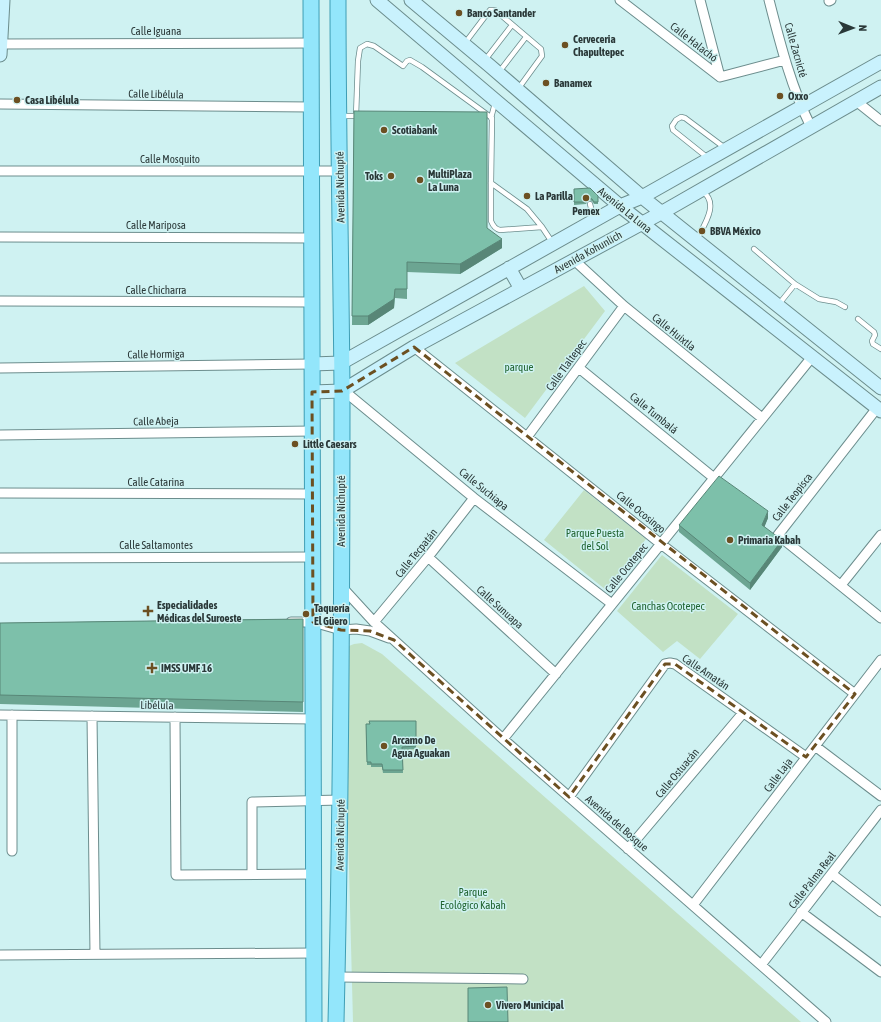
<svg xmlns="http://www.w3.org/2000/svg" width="881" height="1022" viewBox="0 0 881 1022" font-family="'Asap Condensed',sans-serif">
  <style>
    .green { fill: #c2e1c5 }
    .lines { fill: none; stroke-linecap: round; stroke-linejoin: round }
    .lane-casing { stroke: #6c8d8d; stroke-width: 6 }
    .street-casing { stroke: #6c8d8d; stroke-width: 11 }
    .secondary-casing { stroke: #6c8d8d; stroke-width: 15 }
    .primary-casing { stroke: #3f9eb5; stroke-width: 17 }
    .lane { stroke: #fff; stroke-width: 4.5 }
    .street { stroke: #fff; stroke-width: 9 }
    .secondary { stroke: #c9f2fd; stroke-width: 13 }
    .primary { stroke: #93e6fb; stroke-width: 15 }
    .wall { fill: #6ca592 }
    .shaded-wall { fill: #588677 }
    .building { fill: #7dc0aa; stroke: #588677 }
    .marked { fill: none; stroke: #6c5022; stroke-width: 3; stroke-dasharray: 8 5; stroke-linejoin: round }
    .poi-dot { fill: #6c5022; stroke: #cff2f2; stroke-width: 1.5 }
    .labels { text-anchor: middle; stroke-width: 3; stroke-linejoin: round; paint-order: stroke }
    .poi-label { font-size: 11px; font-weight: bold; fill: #2a3838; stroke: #cff2f2; text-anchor: start }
    .street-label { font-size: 11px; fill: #2a3838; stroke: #cff2f2 }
    .park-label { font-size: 11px; fill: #216431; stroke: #cff2f2 }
  </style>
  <rect width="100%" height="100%" fill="#cff2f2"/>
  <path class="green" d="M584,286L605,311L525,418L455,363Z
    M584,490L646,539L606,590L544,540Z
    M662,555L738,614L700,659L677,641L663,652L617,611Z
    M362,643L382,654L801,1022H353L344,675L345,655L349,646L354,644Z"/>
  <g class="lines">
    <g class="lane-casing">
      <path id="lane" d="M465,43L490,10H495L541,49L542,56L518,89
        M485,60L512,25
        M499,72L526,37
        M341,116H358
        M356,116L358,61L360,48L367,44L374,46L403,66L407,61L410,60L422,67L492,118L491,183V221C493,226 495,229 500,230L542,227
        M491,118L495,103
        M708,158L673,130L672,126L676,120L681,117L685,118L725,148
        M491,183L527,209L542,227L552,242
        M590,204L594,220
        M697,239C704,225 720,203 702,191
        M754,249L795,284
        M779,304L795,284L819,299L836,302L845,307
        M858,319L874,332L875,335L872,341L873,344L881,349"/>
    </g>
    <g class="street-casing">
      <path id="street" d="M620,0L720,77L785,60
        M700,0L720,77
        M769,0C780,43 791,87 811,127
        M829,1L831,0
        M0,44L311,43
        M856,101L881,121
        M0,104L311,107
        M0,171H340
        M0,237L312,238
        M574,260L624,306L762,418
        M0,301L312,302
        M414,347L661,544L855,694
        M0,368L312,364
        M579,368L714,478
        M343,390L474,498L612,604
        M877,408L778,535L881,618
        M0,435L313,431
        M527,437L624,306
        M0,493L313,494
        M428,557L556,674
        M0,558L313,557
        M841,585L881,535
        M341,586L374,622L503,739L826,1022
        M291,622H313L341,630L356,629L370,631L389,638
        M374,622L428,557L474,498
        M0,715L314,719
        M12,715V851
        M92,716L95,954
        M175,717L176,875L314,874
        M503,739L812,357
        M815,746L881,796
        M569,797L665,664L670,663L675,664L806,757
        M628,849L743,713
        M252,874V802L341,800
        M832,874L881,912
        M693,905L881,660
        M801,912L881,972
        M0,955L314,953
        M761,965L881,810
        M337,977L523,979"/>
    </g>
    <g class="secondary-casing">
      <path id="secondary" d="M377,0L620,206L881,411
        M411,0L490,66L642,197L881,388
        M0,55L3,0
        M509,268L521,289
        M312,364L341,363L620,206L642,197L881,62
        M312,392L342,391L414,347L661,213L881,87"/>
    </g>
    <g class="primary-casing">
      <path id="primary" d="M311,0L314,1022
        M336,1022C341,811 342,601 342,390C341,260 338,130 338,0"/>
    </g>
    <use href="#lane" class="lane"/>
    <use href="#street" class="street"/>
    <use href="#secondary" class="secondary"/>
    <use href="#primary" class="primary"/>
  </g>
  <path class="wall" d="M354,111L487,228L502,248L460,274L407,272V299L395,298L394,308L368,325H352Z
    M574,189L598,196V204H594L592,201L589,200L587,202L586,204L574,205Z
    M768,518L764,527L782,547L750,590L679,532V525Z
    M303,619V712L0,704V623Z
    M416,721V749L402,750L403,773H383L382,767H371V765H367L366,724Z"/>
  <path class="shaded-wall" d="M589,198V200L587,202L586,204L587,199Z
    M502,239V248L460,274V264Z
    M395,289L394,308L368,325V316Z
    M768,511V518L762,533V525Z
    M782,540V547L750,590V583Z"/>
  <path class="building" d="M354,111L487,112V228L502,239L460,264L407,262V289H395L394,299L368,316H352Z
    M590,188L598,196V202H594L592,199L589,198L587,199L586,202H574V189Z
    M719,476L768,511L762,525L782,540L750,583L679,525Z
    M303,619V702L0,695V623Z
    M369,721H416V746L402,747L403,770H383L382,764H371V762H367L366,724H370Z
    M507,987L508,1022H468V988Z"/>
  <path class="marked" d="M414,347L855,694L806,757L675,664H665L569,797L394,640L370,631L341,630L313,622L312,392L342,391Z"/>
  <g class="poi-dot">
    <circle cx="459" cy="13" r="4"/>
    <circle cx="565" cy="45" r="4"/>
    <circle cx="546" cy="83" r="4"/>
    <circle cx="780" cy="96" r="4"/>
    <circle cx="17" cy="100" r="4"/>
    <circle cx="384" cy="130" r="4"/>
    <circle cx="391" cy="176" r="4"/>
    <circle cx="420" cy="180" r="4"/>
    <circle cx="527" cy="196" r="4"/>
    <circle cx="586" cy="198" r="4"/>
    <circle cx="702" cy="231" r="4"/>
    <circle cx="295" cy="444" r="4"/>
    <circle cx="730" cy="540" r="4"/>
    <path d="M146 605h4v4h4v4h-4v4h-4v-4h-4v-4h4z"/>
    <circle cx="306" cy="614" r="4"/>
    <path d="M150 662h4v4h4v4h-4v4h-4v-4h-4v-4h4z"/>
    <circle cx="384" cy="746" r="4"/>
    <circle cx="488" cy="1005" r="4"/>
  </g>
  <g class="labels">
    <g class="poi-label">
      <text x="467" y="17">Banco Santander</text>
      <text x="573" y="43">Cerveceria<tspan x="573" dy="13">Chapultepec</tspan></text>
      <text x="554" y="87">Banamex</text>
      <text x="788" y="100">Oxxo</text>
      <text x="25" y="104">Casa Libélula</text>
      <text x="392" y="134">Scotiabank</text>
      <text x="428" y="178">MultiPlaza<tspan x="428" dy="13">La Luna</tspan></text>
      <text x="383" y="180" text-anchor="end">Toks</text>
      <text x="535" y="200">La Parilla</text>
      <text x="586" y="215" text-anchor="middle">Pemex</text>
      <text x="710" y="235">BBVA México</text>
      <text x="303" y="448">Little Caesars</text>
      <text x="738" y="544">Primaria Kabah</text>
      <text x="157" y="609">Especialidades<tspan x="157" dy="13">Médicas del Suroeste</tspan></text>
      <text x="314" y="612">Taquería<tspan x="314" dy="13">El Güero</tspan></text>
      <text x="161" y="672">IMSS UMF 16</text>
      <text x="392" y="744">Arcamo De<tspan x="392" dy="13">Agua Aguakan</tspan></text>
      <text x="496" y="1009">Vivero Municipal</text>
    </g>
    <g class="street-label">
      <text x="156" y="35">Calle Iguana</text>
      <text transform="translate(694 42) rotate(38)" y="4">Calle Halachó</text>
      <text transform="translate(796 50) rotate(74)" y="4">Calle Zacnicté</text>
      <text transform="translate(156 94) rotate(1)" y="4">Calle Libélula</text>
      <text x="170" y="163">Calle Mosquito</text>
      <text transform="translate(340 187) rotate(-91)" y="4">Avenida Nichupté</text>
      <text transform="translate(625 210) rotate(39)" y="4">Avenida La Luna</text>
      <text x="156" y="229">Calle Mariposa</text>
      <text transform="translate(588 252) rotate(-29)" y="4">Avenida Kohunlich</text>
      <text x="156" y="294">Calle Chicharra</text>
      <text transform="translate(674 332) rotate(39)" y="4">Calle Huixtla</text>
      <text transform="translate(156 354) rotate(-1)" y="4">Calle Hormiga</text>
      <text transform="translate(566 365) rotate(-54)" y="4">Calle Tlaltepec</text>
      <text transform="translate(654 413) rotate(39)" y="4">Calle Tumbalá</text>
      <text transform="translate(156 421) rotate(-1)" y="4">Calle Abeja</text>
      <text x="156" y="486">Calle Catarina</text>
      <text transform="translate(484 489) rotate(39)" y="4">Calle Suchiapa</text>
      <text transform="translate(792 497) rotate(-52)" y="4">Calle Teopisca</text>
      <text transform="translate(341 511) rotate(-90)" y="4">Avenida Nichupté</text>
      <text transform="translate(641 512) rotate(39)" y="4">Calle Ocosingo</text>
      <text x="156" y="549">Calle Saltamontes</text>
      <text transform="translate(416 553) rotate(-51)" y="4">Calle Tecpatán</text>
      <text transform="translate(626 568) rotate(-51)" y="4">Calle Ocotepec</text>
      <text transform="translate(500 607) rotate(42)" y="4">Calle Sunuapa</text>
      <text transform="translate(706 672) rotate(34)" y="4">Calle Amatán</text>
      <text transform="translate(157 705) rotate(1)" y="4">Libélula</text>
      <text transform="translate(677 773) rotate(-50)" y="4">Calle Ostuacán</text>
      <text transform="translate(778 775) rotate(-53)" y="4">Calle Laja</text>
      <text transform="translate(617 823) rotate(41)" y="4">Avenida del Bosque</text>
      <text transform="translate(340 835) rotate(-89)" y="4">Avenida Nichupté</text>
      <text transform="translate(812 880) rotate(-52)" y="4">Calle Palma Real</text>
    </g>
    <g class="park-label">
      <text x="519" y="371">parque</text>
      <text x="595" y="537">Parque Puesta<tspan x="595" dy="13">del Sol</tspan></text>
      <text x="668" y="610">Canchas Ocotepec</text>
      <text x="473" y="896">Parque<tspan x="473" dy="13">Ecológico Kabah</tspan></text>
    </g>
  </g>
  <g transform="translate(853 28) rotate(91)" stroke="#cff2f2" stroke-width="3" paint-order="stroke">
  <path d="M0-3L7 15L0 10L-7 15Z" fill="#2a3838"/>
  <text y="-6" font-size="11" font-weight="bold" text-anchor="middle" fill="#2a3838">N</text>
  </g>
</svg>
